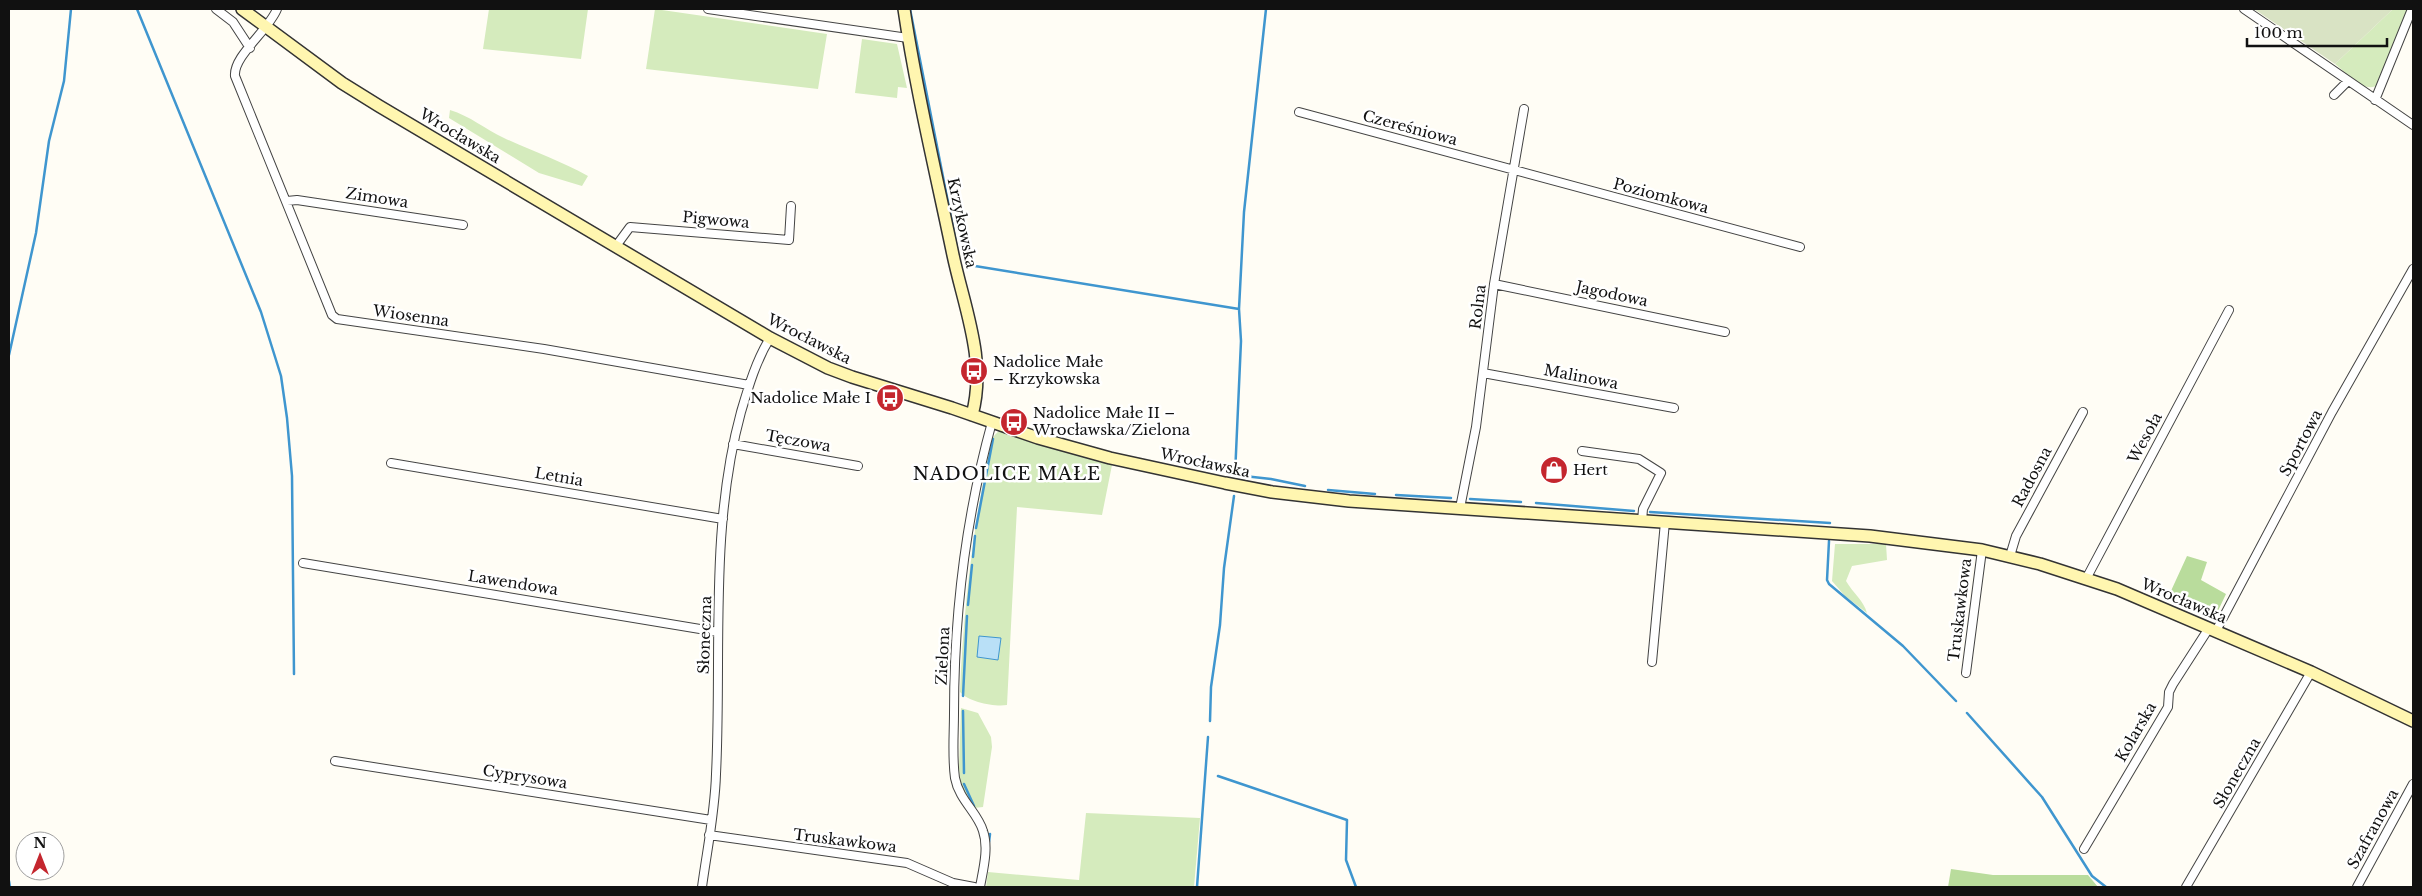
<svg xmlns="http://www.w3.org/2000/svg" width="2422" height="896" viewBox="0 0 2422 896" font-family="'Libre Baskerville',serif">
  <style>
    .green { fill: #d5ebbd }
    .forest { fill: #b9dc9c }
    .cemetery { fill: #d9e3c4 }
    .water { fill: #b9e0f7; stroke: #3f96cf }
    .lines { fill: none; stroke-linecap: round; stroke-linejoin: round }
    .stream { stroke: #3f96cf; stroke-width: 2.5 }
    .street-casing { stroke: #444; stroke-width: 10 }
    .secondary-casing { stroke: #333; stroke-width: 14 }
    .street { stroke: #fff; stroke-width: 8 }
    .secondary { stroke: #fff6b0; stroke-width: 11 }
    .labels { text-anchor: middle; stroke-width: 5; stroke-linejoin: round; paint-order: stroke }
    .street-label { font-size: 15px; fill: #111; stroke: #fff }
    .poi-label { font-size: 15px; fill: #111; stroke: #fff; text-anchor: start }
    .quarter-label { font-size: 18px; letter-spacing: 1px; fill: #111; stroke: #fff }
  </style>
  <rect width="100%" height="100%" fill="#fffdf5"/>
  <path class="green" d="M489,9H588L581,59L483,49Z
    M655,9L827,34L818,89L646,69Z
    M2393,9H2407V13L2377,86C2361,92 2347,73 2335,64Z
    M862,39L897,44L907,88L898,87L897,98L855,93Z
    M450,110C470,116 485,129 504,138C532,151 561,161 588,176L582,186L539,173L449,118Z
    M1001,430L1111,463L1112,465L1102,515L1017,507L1007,705C994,707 969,702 960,692C963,620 970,554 983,483C986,468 985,438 1001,430Z
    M1835,544H1886L1887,560L1852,566L1846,581C1853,593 1864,601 1867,613L1845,596L1832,581Z
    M961,708L978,713L991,737L992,747L983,807L974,808L972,806L961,785L959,768Z
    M1086,813L1200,818L1194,887H986L988,872L1079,880Z"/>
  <path class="forest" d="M2187,556L2207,562L2201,580L2226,594L2216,615L2170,593Z
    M1951,869L1993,875H2088L2098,887H1948Z"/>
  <path class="cemetery" d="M2254,9H2393L2335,64Z"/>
  <path class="water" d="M979,636L1001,638L998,660L977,657Z"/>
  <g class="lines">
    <path class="stream" d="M137,9L261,312L281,376L287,418L292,476L294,674
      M910,9L957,248
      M1266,9L1244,212L1239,309L1241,341L1235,475L1271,479L1305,486
      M975,266L1239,309
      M9,355L36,233L49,141L64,81L71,9
      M1328,490L1375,494
      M1396,495L1451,498
      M1470,499L1521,502
      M1536,503L1634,511
      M1650,512L1830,523
      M976,528L993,439
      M1829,541L1827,580L1829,584L1903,646L1956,701
      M973,557L975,536
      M968,605L972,565
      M963,696L967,616
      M963,711L964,773
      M1967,713L2042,797L2092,876L2106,887
      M1210,721L1211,687L1220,625L1224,568L1234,496
      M1218,776L1347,820L1346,860L1356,887
      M964,784L974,806
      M989,842L990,834
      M9,881L10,887
      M1197,887L1208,737"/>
    <g class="street-casing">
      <path id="street" d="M216,9L233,22L250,48
        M277,9C269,30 233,56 235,76L332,315L337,319L544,349L749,385
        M708,9L908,38
        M2244,9L2413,125
        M2334,95L2348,81
        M2375,100L2412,9
        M1299,112L1800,247
        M287,201L297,200L463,225
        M616,246L630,227L789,240L791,206
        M1494,284L1725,332
        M1483,373L1674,408
        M733,444L858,466
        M1582,451L1639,459L1661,473L1643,509L1642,521
        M391,463L723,519
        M1460,508L1476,427L1494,284L1524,109
        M2010,556L2016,536L2083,412
        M303,563L718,632
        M2086,579L2229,310
        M2216,631L2332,412L2413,269
        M1652,662L1665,522
        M1966,673L1982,550
        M335,761L711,820
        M709,835L907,863L953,883L974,887
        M2084,849L2168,707L2169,692L2173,684L2209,628
        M702,887C707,850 715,812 716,774C722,654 709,529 741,412C749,385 756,361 770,338
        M980,887C983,870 989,848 983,831C978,813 959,800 955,778C952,757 954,734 954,713C954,616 966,516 992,422
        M2186,887L2311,672
        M2357,887L2413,784"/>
    </g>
    <g class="secondary-casing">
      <path id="secondary" d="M242,9L342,83L379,106L770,338L828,368L852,377L952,408L1038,438L1110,458L1225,483L1272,492L1349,501L1870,536L1982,550L2040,564L2117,589L2311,672L2413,721
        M904,9C916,91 936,173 953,255C964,307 987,361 972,415"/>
    </g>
    <use href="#street" class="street"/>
    <use href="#secondary" class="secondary"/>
  </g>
  <defs>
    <g id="bus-disc" transform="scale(1.4375)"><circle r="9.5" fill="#c4262e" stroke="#fff"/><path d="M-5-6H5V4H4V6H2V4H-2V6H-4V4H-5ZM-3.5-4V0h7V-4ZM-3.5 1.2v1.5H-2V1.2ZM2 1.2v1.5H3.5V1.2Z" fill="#fff"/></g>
    <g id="shop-disc" transform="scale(1.4375)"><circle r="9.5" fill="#c4262e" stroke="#fff"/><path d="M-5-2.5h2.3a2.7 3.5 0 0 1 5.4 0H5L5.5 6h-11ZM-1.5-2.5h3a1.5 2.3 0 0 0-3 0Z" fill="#fff"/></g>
  </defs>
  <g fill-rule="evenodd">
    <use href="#bus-disc" x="974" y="371"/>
    <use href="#bus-disc" x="890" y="398"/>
    <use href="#bus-disc" x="1014" y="422"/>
    <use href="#shop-disc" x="1554" y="470"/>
  </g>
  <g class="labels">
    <g class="street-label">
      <text transform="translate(1410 128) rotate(15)" y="5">Czereśniowa</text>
      <text transform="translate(460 136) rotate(31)" y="5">Wrocławska</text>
      <text transform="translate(1661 196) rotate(15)" y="5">Poziomkowa</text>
      <text transform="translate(377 198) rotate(9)" y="5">Zimowa</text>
      <text transform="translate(716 220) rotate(5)" y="5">Pigwowa</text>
      <text transform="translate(962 223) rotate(78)" y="5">Krzykowska</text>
      <text transform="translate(1612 294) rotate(12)" y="5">Jagodowa</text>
      <text transform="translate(1478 307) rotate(-83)" y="5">Rolna</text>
      <text transform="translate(411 316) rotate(8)" y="5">Wiosenna</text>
      <text transform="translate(809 339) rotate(27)" y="5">Wrocławska</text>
      <text transform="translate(1581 377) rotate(11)" y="5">Malinowa</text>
      <text transform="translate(2145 438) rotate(-62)" y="5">Wesoła</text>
      <text transform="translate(798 441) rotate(10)" y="5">Tęczowa</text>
      <text transform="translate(2301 443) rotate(-62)" y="5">Sportowa</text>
      <text transform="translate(1205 463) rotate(12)" y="5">Wrocławska</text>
      <text transform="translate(559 477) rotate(10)" y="5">Letnia</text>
      <text transform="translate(2032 477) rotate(-62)" y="5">Radosna</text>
      <text transform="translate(513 583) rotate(9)" y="5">Lawendowa</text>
      <text transform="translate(2184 601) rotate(23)" y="5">Wrocławska</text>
      <text transform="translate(1960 610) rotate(-83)" y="5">Truskawkowa</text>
      <text transform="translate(705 635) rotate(-88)" y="5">Słoneczna</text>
      <text transform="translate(943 656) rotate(-87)" y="5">Zielona</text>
      <text transform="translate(2136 732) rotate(-60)" y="5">Kolarska</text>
      <text transform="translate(2237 773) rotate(-60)" y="5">Słoneczna</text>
      <text transform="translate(525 777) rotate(9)" y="5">Cyprysowa</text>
      <text transform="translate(2373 829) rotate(-61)" y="5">Szafranowa</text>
      <text transform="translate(845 841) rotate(7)" y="5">Truskawkowa</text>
    </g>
    <g class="poi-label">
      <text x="993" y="367">Nadolice Małe<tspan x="993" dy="17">– Krzykowska</tspan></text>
      <text x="871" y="403" text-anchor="end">Nadolice Małe I</text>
      <text x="1033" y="418">Nadolice Małe II –<tspan x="1033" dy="17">Wrocławska/Zielona</tspan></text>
      <text x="1573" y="475">Hert</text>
    </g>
    <g class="quarter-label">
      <text x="1007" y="480">NADOLICE MAŁE</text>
    </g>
  </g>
  <rect width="2422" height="896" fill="none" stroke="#111111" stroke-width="20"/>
  <g transform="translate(40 856)"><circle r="24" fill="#ffffff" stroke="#a0a0a0"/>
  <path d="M0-4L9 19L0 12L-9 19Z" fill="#c4262e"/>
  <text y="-8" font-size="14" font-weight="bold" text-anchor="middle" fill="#111111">N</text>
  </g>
  <path d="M2247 38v8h140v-8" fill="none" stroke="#111111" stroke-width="2.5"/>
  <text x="2254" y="38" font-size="15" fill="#111111" stroke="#ffffff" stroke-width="4" paint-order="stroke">100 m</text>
</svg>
